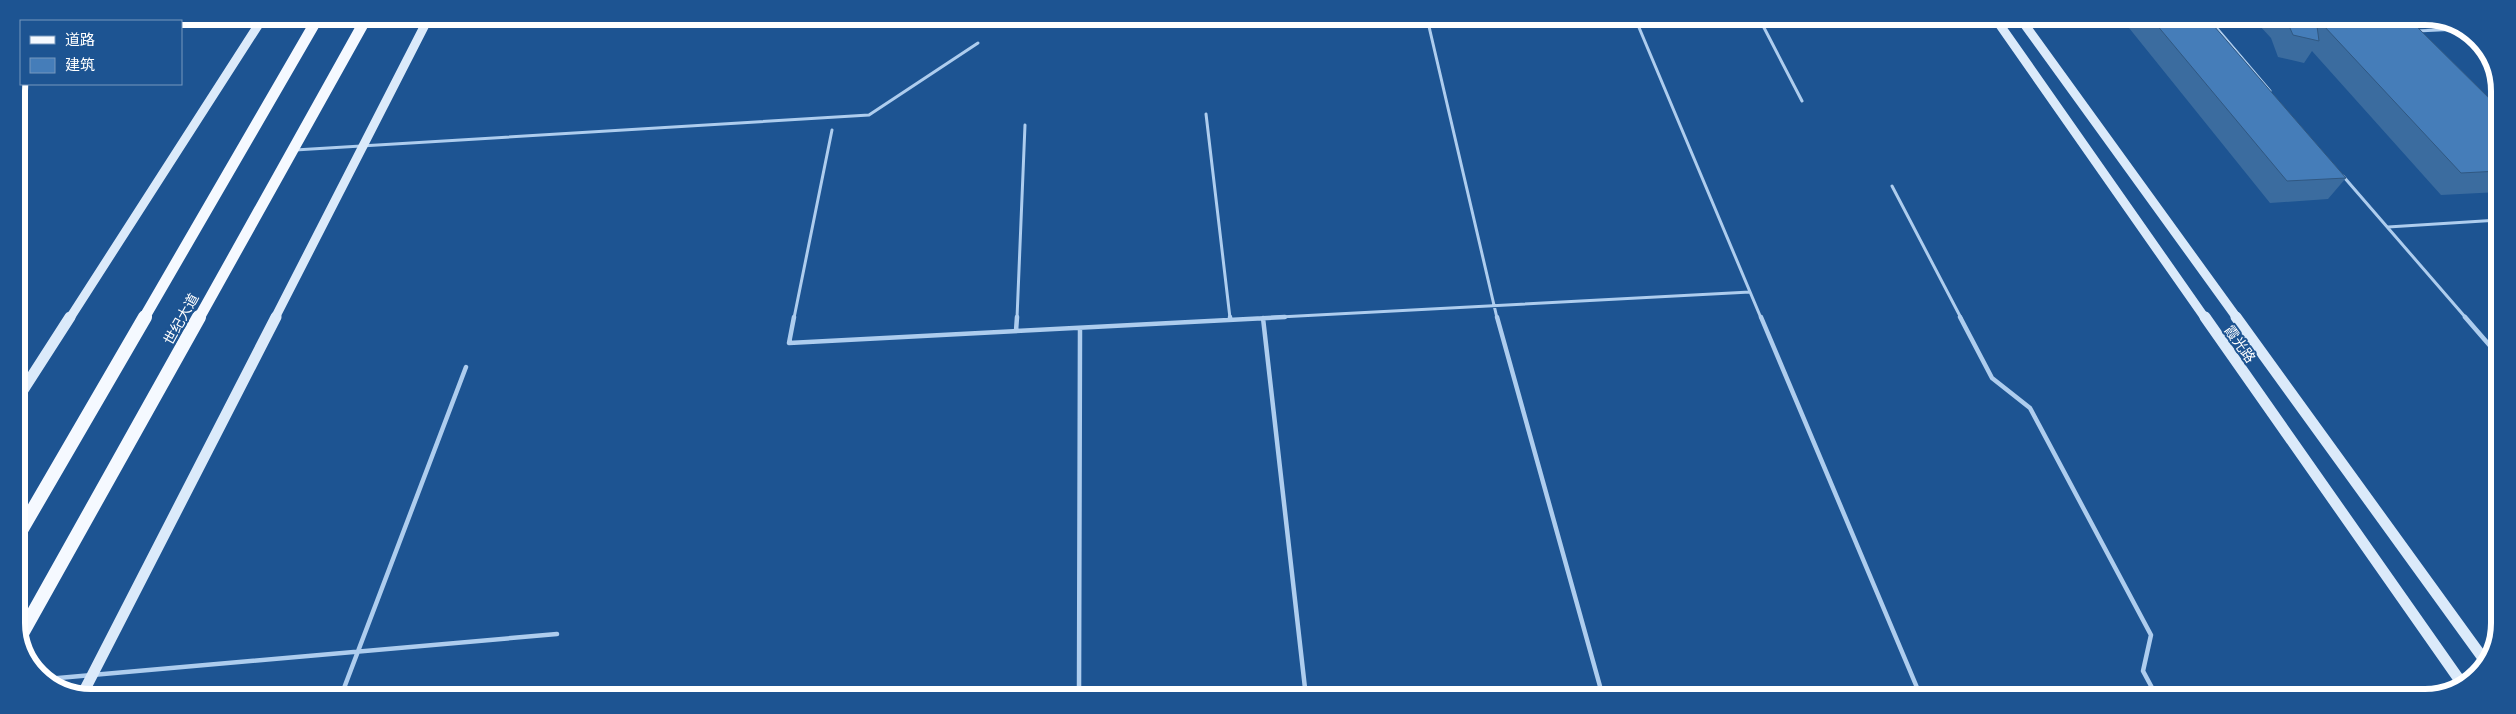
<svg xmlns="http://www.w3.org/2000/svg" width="2516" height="714" viewBox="0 0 2516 714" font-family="Commissioner,'Noto Sans SC',sans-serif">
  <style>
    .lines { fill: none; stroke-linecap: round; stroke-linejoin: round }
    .lane-far1 { stroke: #aecdee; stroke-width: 3 }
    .lane { stroke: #aecdee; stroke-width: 4.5 }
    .secondary-far1 { stroke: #dbeafa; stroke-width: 9 }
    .secondary { stroke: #dbeafa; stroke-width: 11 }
    .primary-far1 { stroke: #f5f9ff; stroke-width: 11 }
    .primary { stroke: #f5f9ff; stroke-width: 14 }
    .wall { fill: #3b6c9f }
    .building { fill: #457db9; stroke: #305882 }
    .labels { text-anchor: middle; stroke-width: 4; stroke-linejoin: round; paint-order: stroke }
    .street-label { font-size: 14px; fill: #fff; stroke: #1d5492 }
    .rim { fill: none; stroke: #fff; stroke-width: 6 }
  </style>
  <rect width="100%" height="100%" fill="#1d5492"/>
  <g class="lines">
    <path class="lane-far1" d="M1427,18L1497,318
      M1635,18L1761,318
      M1759,18L1802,101
      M2208,18L2270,91
      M2417,31L2460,29
      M1206,114L1230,318
      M295,150L869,115L978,43
      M2343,176L2466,318
      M1892,186L1961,318
      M2388,227L2499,220
      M794,318L832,130
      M1017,318L1025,125
      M1261,318L1750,292"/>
    <path class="lane" d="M794,317L789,343L1285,317
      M1230,317V320
      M1497,317L1603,697
      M1761,317L1921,697
      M1960,317L1992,378L2030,408L2151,635L2143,671L2157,697
      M2465,317L2498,355
      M1263,318L1306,697
      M1016,331L1017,317
      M47,679L557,634
      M341,696L466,367
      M1079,696L1080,328"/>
    <path class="secondary-far1" d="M1995,18L2205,318
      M2020,18L2237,318
      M70,318L264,16
      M275,318L429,17"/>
    <path class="secondary" d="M2205,317L2463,685
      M2236,317L2485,661
      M16,401L70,317
      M82,695L276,317"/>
    <path class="primary-far1" d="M144,318L319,16
      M199,318L367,17"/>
    <path class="primary" d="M16,539L145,317
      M20,637L199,317"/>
  </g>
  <path class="wall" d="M2121,18H2207L2346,178L2328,199L2270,203Z
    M2250,19H2409L2499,108V192L2441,195L2312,51L2304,63L2278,57L2271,38L2259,25Z"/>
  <path class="building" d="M2151,18H2207L2346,178L2287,181Z
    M2286,19H2409L2499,108V171L2461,173L2324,26H2317L2319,41L2293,35Z"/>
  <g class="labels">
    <g class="street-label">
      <text transform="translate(181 319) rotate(-61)" y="5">世纪大道</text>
      <text transform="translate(2240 344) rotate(55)" y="5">霞光路</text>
    </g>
  </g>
  <path d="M0 0H2516V714H0ZM91 25H2425A66 66 0 0 1 2491 91V623A66 66 0 0 1 2425 689H91A66 66 0 0 1 25 623V91A66 66 0 0 1 91 25Z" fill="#1d5492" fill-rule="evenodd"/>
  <path class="rim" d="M91 25H2425A66 66 0 0 1 2491 91V623A66 66 0 0 1 2425 689H91A66 66 0 0 1 25 623V91A66 66 0 0 1 91 25Z"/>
  <rect x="20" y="20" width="162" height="65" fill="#1d5492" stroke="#7798be"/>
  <rect x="30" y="36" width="25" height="8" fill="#f5f9ff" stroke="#7798be"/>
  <text x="65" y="45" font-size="15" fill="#ffffff">道路</text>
  <rect x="30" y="58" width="25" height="15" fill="#457db9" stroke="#7798be"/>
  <text x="65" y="70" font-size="15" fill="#ffffff">建筑</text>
</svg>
